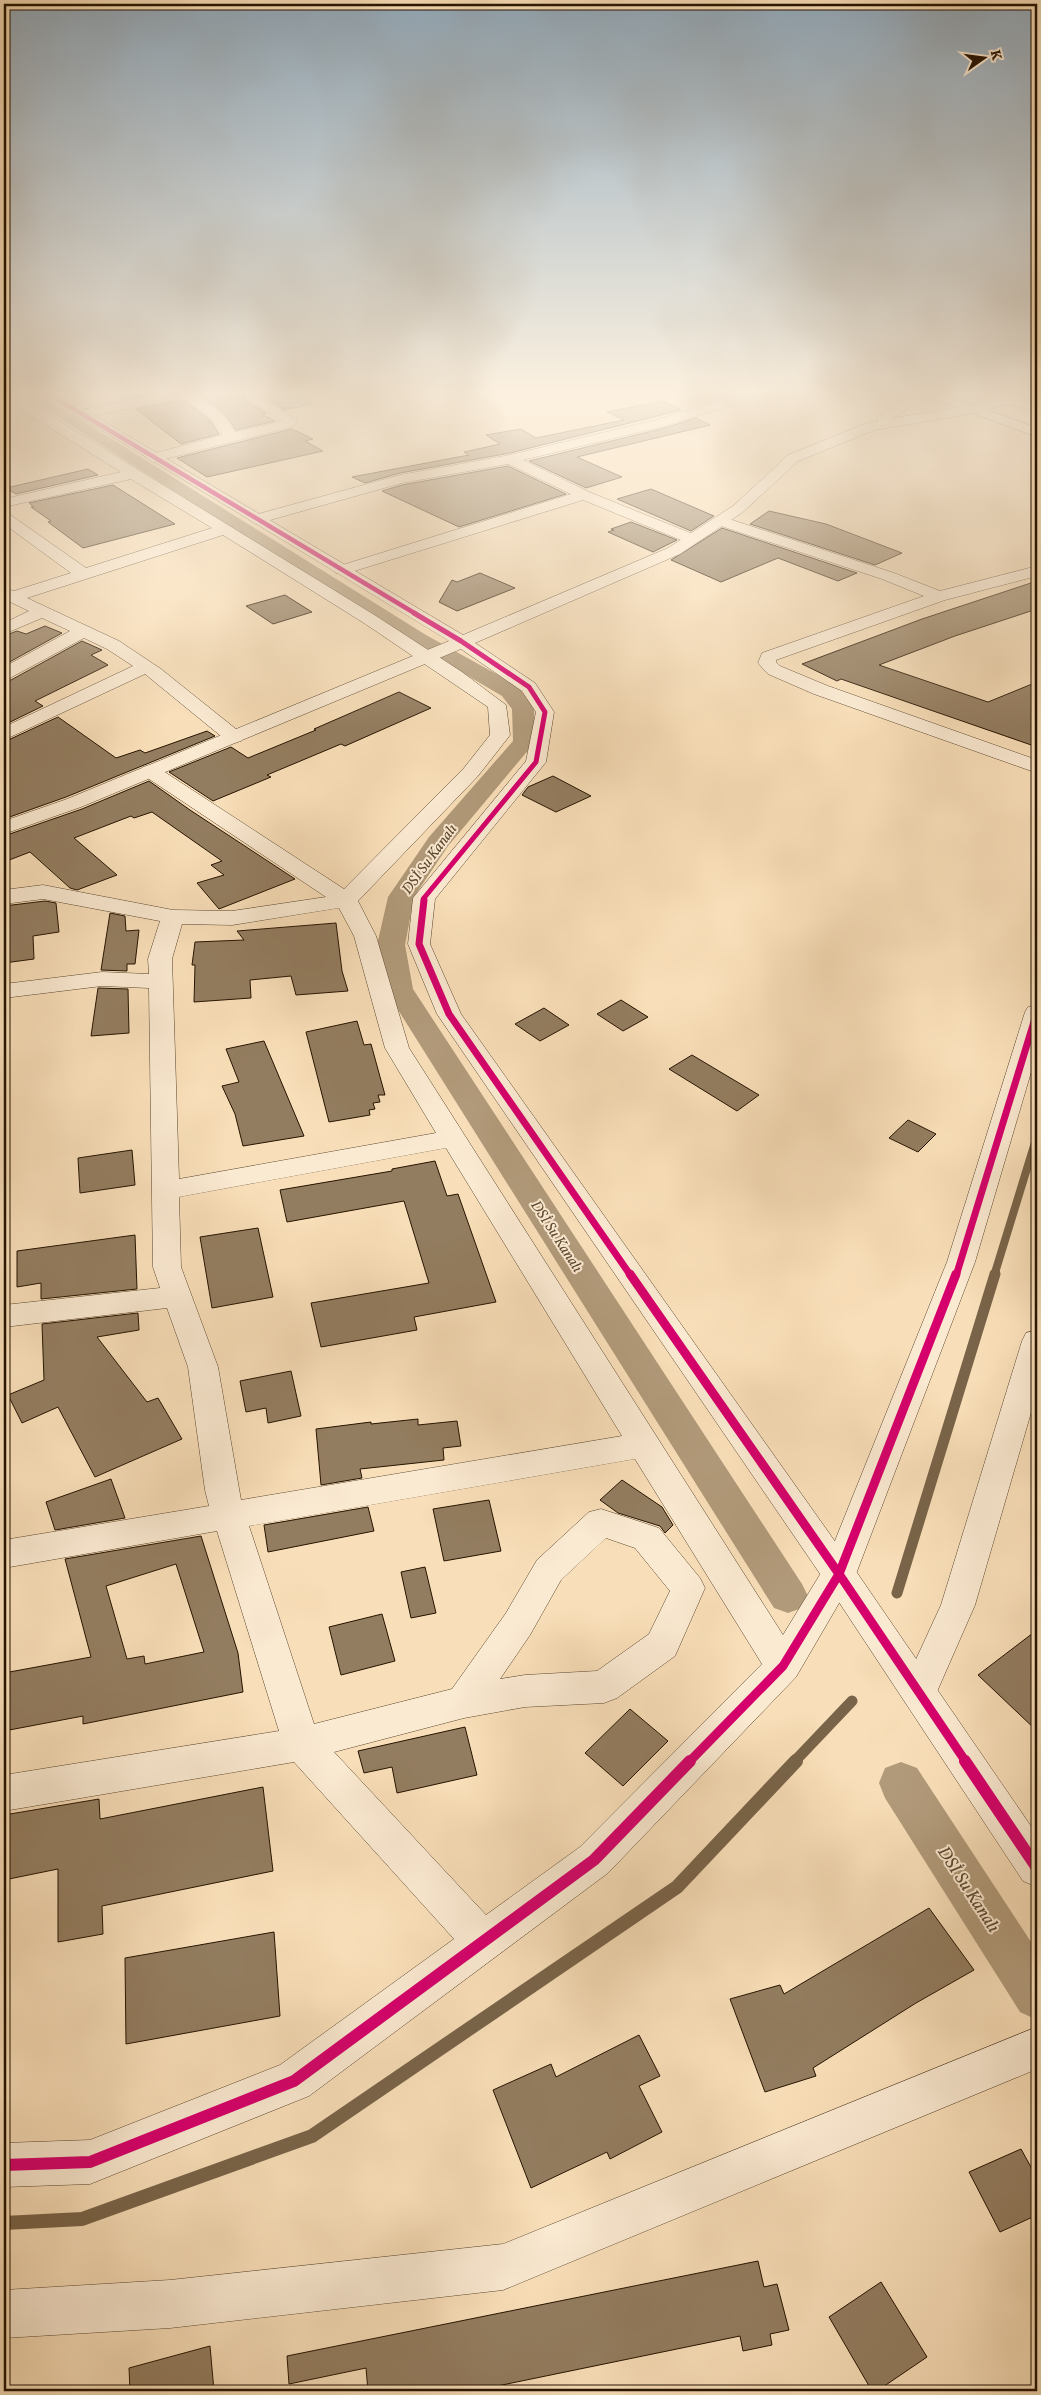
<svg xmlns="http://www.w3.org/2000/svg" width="1041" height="2395" viewBox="0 0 1041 2395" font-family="Vollkorn,serif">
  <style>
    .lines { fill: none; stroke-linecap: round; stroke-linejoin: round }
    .stream-far2 { stroke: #796449; stroke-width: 8 }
    .stream-far1 { stroke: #796449; stroke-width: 11 }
    .stream { stroke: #796449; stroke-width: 14 }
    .canal { fill: #b19a7a; fill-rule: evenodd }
    .building { fill: #937d60; stroke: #251300; fill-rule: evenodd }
    .minor-casing { stroke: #5a462e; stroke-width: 1 }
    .tertiary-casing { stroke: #5a462e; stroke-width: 1 }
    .secondary-casing { stroke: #251300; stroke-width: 1 }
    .minor { fill: #fbead2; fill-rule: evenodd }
    .tertiary { fill: #fbead2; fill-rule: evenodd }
    .secondary { fill: #fbead2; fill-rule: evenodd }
    .cycleway-far4-casing { stroke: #fbead2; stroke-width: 6 }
    .cycleway-far3-casing { stroke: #fbead2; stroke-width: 8 }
    .cycleway-far2-casing { stroke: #fbead2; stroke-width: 10 }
    .cycleway-far1-casing { stroke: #fbead2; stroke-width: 12 }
    .cycleway-casing { stroke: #fbead2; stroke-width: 15 }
    .cycleway-far4 { stroke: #d6006c; stroke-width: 4.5 }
    .cycleway-far3 { stroke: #d6006c; stroke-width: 5 }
    .cycleway-far2 { stroke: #d6006c; stroke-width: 7 }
    .cycleway-far1 { stroke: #d6006c; stroke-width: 9 }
    .cycleway { stroke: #d6006c; stroke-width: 12 }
    .labels { text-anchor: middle; stroke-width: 4; stroke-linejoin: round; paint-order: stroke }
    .water-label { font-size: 15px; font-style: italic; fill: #5d4931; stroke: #fbead2 }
    .near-water-label { font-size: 18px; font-style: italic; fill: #5d4931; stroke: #fbead2 }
  </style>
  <rect width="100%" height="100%" fill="#f9dfb9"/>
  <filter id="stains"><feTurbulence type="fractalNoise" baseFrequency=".004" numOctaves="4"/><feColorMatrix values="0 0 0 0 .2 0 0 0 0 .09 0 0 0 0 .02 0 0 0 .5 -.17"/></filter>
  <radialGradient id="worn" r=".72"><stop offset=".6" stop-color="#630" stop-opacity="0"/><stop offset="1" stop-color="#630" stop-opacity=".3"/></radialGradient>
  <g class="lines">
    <path class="stream-far2" d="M994,1276L1037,1136"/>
    <path class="stream-far1" d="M897,1593L995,1274
      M794,1762L852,1701"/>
    <path class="stream" d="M4,2223L82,2219L312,2136L677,1887L796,1761"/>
    <path class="canal" d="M20,393H38L426,635L518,686L534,709L535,742L448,846L414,897L405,945L413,989L802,1584L808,1596L802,1608L788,1613L774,1608L385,989L377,945L388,897L429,837L513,741L512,709L502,696L412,643Z
      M901,1762L917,1768L1037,1951V2020L1020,2012L885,1798L879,1783L885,1768Z"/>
  </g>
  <path class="building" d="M115,393H162L124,400Z
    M198,393H245L246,401L266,413L262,414L275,421L236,430L225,414Z
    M261,393H311L312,404L284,410Z
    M183,400L210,420L219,434L181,444L136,409Z
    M664,401L681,410L510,453L400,473L365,483L352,477L469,455L464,452L500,444L486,435L521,429L536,438L624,420L607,412Z
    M696,418L710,425L577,457L622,477L586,488L529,461L665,428Z
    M292,429L313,439L305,441L323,451L207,477L177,458Z
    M508,466L566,494L459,527L382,491L402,485Z
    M88,469L98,475L16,494L6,488Z
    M113,485L175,524L83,548L48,522L51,521L31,507H34L29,503Z
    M651,489L714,516L691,531L617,499Z
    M769,511L826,524L902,553L875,565L750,524Z
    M631,522L677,540L653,552L608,532L614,530L611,529Z
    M722,528L857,573L838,581L778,558L721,582L671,560Z
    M480,573L515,588L457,611L439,602L452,580L457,582Z
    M1037,581V609L955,636L879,665L988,702L1037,682V747L841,679L837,681L802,664L922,619Z
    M285,595L312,612L273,624L246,606Z
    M45,626L62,633L4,665V636L17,631L26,634Z
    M82,641L102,650L91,655L108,665L35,701L43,706L4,725V681L11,680Z
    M399,692L431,708L345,746L341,744L267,775L271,777L213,801L169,772L231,747L248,758L316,730L314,729Z
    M58,717L116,758L140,750L145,753L207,731L215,736L66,797L4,819V742Z
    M553,776L591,796L556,812L522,795L528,787Z
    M149,781L190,810L295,879L219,909L197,883L224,875L211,865L222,861L152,812L134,818L131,816L74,838L117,875L77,890L70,888L30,852L4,862V836L82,809Z
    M45,901L56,903L59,932L33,936L34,959L4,963V906Z
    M110,913L125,916L126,931L139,930L135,964H127V971L101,970Z
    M336,923L342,971L348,991L296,995L291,976L250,980L251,998L194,1002L195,965H192L195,942L244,940L237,931Z
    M98,988L128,989L129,1033L91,1036Z
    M621,1000L648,1017L623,1031L597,1014Z
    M544,1008L569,1025L540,1041L515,1024Z
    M357,1021L364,1045L371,1044L385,1095H378L380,1102L373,1103L375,1109L369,1110L370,1115L329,1122L306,1032Z
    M264,1041L304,1136L243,1146L235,1114L222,1086L239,1082L226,1049Z
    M692,1055L759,1095L737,1111L669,1069Z
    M908,1120L936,1134L918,1152L889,1138Z
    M132,1150L135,1185L80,1193L78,1158Z
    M435,1161L447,1196L458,1194L496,1302L414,1317L417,1330L321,1347L311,1303L429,1283L404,1201L287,1222L280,1190L392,1171V1169Z
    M258,1228L273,1297L212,1308L200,1237Z
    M135,1235L137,1289L41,1299V1283L17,1287V1251Z
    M138,1313L139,1330L97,1337L147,1402L158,1398L182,1439L95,1477L58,1407L22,1423L8,1395L44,1380L42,1324Z
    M291,1371L301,1416L268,1423L266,1408L246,1412L240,1381Z
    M418,1419V1425L457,1421L461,1446L443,1448L444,1460L360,1469L362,1478L321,1485L316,1429L371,1422V1424Z
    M111,1479L125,1518L55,1530L46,1502Z
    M622,1480L662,1507L673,1525L665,1533L660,1526L618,1513L600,1500Z
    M489,1500L501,1551L444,1561L433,1509Z
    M368,1507L374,1531L268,1552L264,1525Z
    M201,1536L238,1653L243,1692L83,1724V1716L4,1731V1673L91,1657L65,1559ZM176,1564L204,1652L145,1664L144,1656L127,1659L106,1586Z
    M425,1567L436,1613L411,1618L401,1572Z
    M382,1614L395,1661L341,1675L329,1627Z
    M1037,1630V1731L978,1675Z
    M630,1709L668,1741L623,1786L585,1753Z
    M465,1727L477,1775L397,1793L392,1767L364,1773L358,1751Z
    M263,1787L273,1871L102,1906L103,1934L58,1942V1869L4,1880V1815L99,1799L100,1819Z
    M929,1908L974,1970L916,2003L813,2068L816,2076L765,2092L730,1999L780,1985L784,1994Z
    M274,1932L280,2016L126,2044L125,1958Z
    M639,2035L660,2076L639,2086L662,2132L610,2159L607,2152L531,2188L493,2090L551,2064L556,2077Z
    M1021,2149L1037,2178V2215L1000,2232L969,2172Z
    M758,2261L764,2287L777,2284L789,2330L770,2334L772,2345L743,2351L740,2336L473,2391H368L366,2368L289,2384L287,2356Z
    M881,2282L927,2357L877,2391H872L829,2317Z
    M210,2346L214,2391H130L129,2368Z"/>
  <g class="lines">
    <g class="minor-casing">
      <path id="minor" d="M4,393H11L46,413L376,616L462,672L506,705L510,735L507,739L478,776L358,901L376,936L409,1048L783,1635L824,1568L947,1262L1025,1012L1028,1007L1037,1005V1052L975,1262L856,1574L796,1677L608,1873L309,2096L90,2184L4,2187V2143L90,2140L280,2065L454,1939L294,1762L4,1811V1775L279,1731L217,1531L4,1568V1540L209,1506L205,1490L188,1367L167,1308L4,1327V1305L160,1288L153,1267L149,988L102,986L4,998V984L102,972L149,974L148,959L160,921L43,899L4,904V890L43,885L173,910L232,911L326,897L143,775L140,771L143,767L150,765L157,767L344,889L464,768L490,735L488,707L364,623L223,535L27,598L119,641L161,669L241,733L244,737L241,741L234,743L227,741L145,674L4,740V727L133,666L107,649L84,638L10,678L4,679V667L70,631L42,618L4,634V623L29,611L4,599V588L14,591L71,573L4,524V512L9,514L86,568L212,528L131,479L4,507V499L121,472L4,399ZM339,908L354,936L385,1048L436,1133L179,1179L172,959L182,924L232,925ZM446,1148L622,1436L241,1500L218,1367L181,1267L179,1197ZM635,1459L762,1664L580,1847L486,1915L334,1752L464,1718L525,1707L604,1703L617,1698L675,1656L705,1588L700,1578L659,1528L601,1509L589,1512L537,1560L506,1613L452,1689L314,1724L249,1526ZM606,1538L635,1548L670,1591L649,1634L597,1671L525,1675L500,1679L530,1635L561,1580Z
        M171,393H196L195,395L224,416L235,432L282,421L247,399V393H259V395L298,421L292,427L153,462L146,458L148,455L222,435C217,419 196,408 183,398L81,418L74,414L81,410Z
        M742,393H762L760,396L665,426L523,460L589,492L698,536L700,539L698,542H686L583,500L348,573H336L334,570L336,567L571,494L508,464L402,483L256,524L248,519L251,516L400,475L510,455L656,420Z
        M720,516L894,573L940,591L1037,566V576L945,600L776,660V662L780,666L828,686L1037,760V773L814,694L768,674L758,663L762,653L924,596L882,579L715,524L712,521L715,518Z
        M1037,1330V1392L975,1605L932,1703L919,1708L906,1703L901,1692L941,1605L1022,1341L1026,1333Z
        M1037,2027V2069L503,2290L170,2328L4,2338V2290L170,2280L503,2244Z"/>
    </g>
    <g class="tertiary-casing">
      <path id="tertiary" d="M41,393H56L463,635L668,548L733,506L788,455L867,423L878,421V416L914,393H928L921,401L893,418L974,405L1012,393H1028L1016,402L975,413L875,430L798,461L743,512L680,554L475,643L535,683L554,712L546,762L435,899L430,944L461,1014L851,1564L1037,1835V1887L1023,1881L827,1584L437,1014L408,944L413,898L526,761L536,712L522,691L461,649L81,807L4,834V821L67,799L449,641Z"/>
    </g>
    <g class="secondary-casing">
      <path id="secondary" d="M924,393H942L1037,428V437L926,396Z
        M987,393H1006L1037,404V413L989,396Z"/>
    </g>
    <use href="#minor" class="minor"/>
    <use href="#tertiary" class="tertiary"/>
    <use href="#secondary" class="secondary"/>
    <g class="cycleway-far4-casing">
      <path id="cycleway-far4" d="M47,393L416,614"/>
    </g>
    <g class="cycleway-far3-casing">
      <path id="cycleway-far3" d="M414,613L461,641L529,687L545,712L536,762L424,898V902"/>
    </g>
    <g class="cycleway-far2-casing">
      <path id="cycleway-far2" d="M424,900L419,944L449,1014L631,1276
        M956,1276L1037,1012"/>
    </g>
    <g class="cycleway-far1-casing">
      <path id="cycleway-far1" d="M630,1274L839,1574L966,1762
        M689,1762L783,1666L839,1574L956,1274"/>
    </g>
    <g class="cycleway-casing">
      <path id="cycleway" d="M965,1761L1037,1868
        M4,2165L90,2162L294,2081L594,1860L690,1761"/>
    </g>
    <use href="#cycleway-far4" class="cycleway-far4"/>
    <use href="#cycleway-far3" class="cycleway-far3"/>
    <use href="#cycleway-far2" class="cycleway-far2"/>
    <use href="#cycleway-far1" class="cycleway-far1"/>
    <use href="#cycleway" class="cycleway"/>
  </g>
  <linearGradient id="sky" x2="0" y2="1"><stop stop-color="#92aabc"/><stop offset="0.54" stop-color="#fcf1e0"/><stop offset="1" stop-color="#fcf1e0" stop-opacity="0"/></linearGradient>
  <rect width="1041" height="728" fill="url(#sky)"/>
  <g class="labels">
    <g class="water-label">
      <text transform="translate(429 859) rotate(-54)" y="5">DSİ Su Kanalı</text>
      <text transform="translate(557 1236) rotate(57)" y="5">DSİ Su Kanalı</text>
    </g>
    <g class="near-water-label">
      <text transform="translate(969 1889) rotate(57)" y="6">DSİ Su Kanalı</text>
    </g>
  </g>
  <rect width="1041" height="2395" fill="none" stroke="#f9dfb9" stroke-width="20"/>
  <rect x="5" y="5" width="1031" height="2385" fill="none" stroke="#251300" stroke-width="2.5"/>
  <rect x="10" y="10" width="1021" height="2375" fill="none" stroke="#251300"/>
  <g transform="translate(984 58) rotate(76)" stroke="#fbead2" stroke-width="4" paint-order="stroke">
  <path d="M0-4L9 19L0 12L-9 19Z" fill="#251300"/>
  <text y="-8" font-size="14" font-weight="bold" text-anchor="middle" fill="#251300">K</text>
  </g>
  <rect width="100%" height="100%" filter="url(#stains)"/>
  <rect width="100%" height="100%" fill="url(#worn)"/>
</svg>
